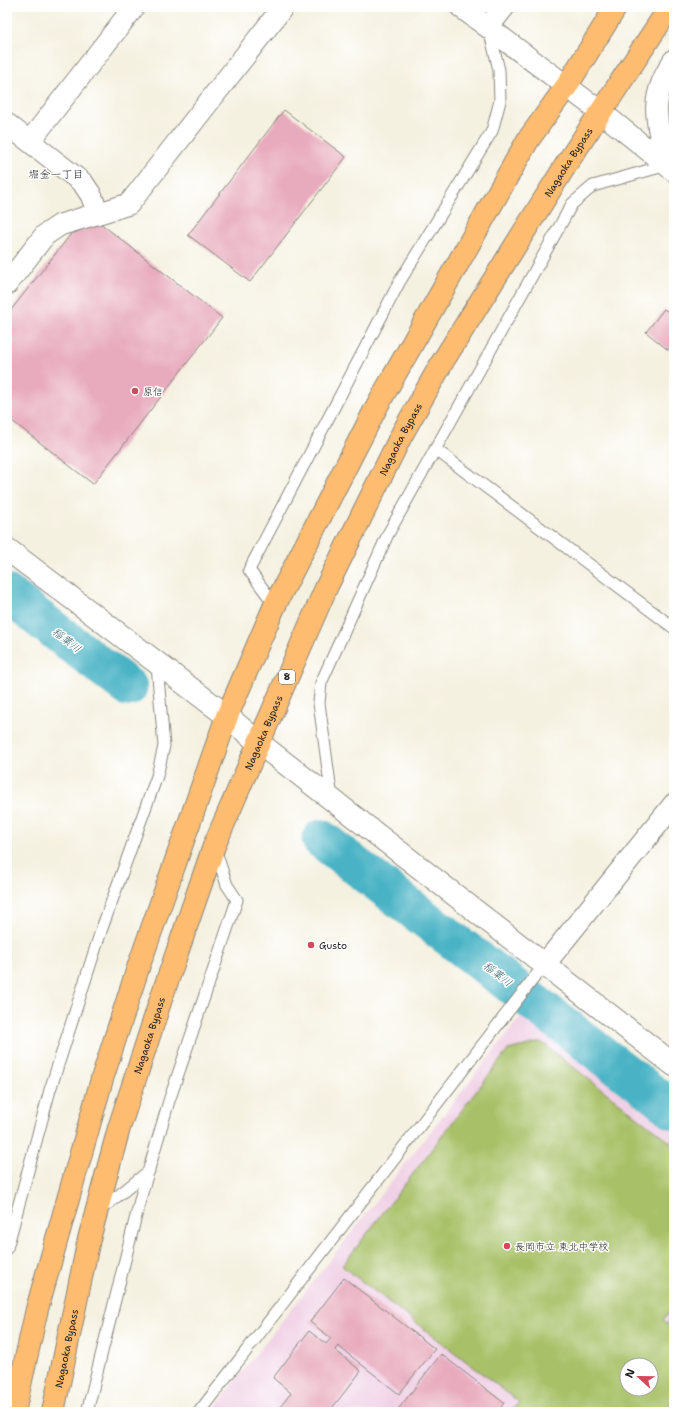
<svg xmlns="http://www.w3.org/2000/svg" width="681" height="1419" viewBox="0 0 681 1419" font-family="'Shantell Sans','Klee One',sans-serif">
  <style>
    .built { fill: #f0d0e5; fill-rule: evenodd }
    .green { fill: #a8c167; stroke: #626e42; fill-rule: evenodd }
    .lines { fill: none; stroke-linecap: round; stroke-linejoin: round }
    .river { stroke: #48b3c5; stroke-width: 39 }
    .building { fill: #e8abbd }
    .service-casing { stroke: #88867e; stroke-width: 13 }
    .minor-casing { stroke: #88867e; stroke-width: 23 }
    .tertiary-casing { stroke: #88867e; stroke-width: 24 }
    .trunk-casing { stroke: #88867e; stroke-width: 24 }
    .service { stroke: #fff; stroke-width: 11 }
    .minor { stroke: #fff; stroke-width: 21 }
    .tertiary { stroke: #fff; stroke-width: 22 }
    .trunk { stroke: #fdbc70; stroke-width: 22 }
    .poi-dot { fill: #d1495b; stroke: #fff; stroke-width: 1.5 }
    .labels { text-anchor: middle; stroke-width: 3; stroke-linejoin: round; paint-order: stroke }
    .shield { fill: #fff; stroke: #606060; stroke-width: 1 }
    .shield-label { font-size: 9px; font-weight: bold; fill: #1c1c1c }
    .street-label { font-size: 10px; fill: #1c1c1c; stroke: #fff }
    .poi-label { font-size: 10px; fill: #1c1c1c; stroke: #fff; text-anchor: start }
    .neighbourhood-label { font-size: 11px; fill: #1c1c1c; stroke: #fff }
    .water-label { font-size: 11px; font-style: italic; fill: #306068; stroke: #fff }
  </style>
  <rect width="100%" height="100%" fill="#fff"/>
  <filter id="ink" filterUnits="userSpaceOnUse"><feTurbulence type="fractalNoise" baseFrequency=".025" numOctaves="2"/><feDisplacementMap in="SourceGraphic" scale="8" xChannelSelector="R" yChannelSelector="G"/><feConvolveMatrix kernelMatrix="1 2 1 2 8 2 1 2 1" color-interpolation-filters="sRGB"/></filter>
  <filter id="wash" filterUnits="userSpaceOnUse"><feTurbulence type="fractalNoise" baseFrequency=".012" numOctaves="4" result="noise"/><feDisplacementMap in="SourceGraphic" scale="16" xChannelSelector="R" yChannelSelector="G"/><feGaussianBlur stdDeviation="0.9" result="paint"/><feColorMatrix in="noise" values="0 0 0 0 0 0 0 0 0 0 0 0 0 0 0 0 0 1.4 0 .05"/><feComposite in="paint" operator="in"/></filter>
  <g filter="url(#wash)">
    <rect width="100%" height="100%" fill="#f5f1e1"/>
    <path class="built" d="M524,1012L674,1128V1412H211ZM627,1365H651V1389H627Z"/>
    <path class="green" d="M541,1042L674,1145V1307L663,1320L674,1328V1399L665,1412H511L519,1402L342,1266L508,1050ZM627,1365H651V1389H627Z"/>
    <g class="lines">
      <path class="river" d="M7,594L128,687
        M321,839L674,1110"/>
    </g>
    <g id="blocks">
      <path class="building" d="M284,110L346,157L250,282L188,235Z
        M100,223L222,318L93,484L7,417V315L71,234Z
        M664,309L674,316V343L668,350L646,332Z
        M344,1278L435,1349L399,1394L338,1346L335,1350L361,1371L329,1412H276L291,1393L273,1378L309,1331L326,1344L331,1338L310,1322Z
        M441,1354L504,1403L497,1412H396Z"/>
    </g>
  </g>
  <g filter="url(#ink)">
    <use href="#blocks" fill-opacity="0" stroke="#88867e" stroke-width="1"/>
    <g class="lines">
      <g class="service-casing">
        <path id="service" d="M435,449L674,628
          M275,605L249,570L400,281L492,131L500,101L499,70L489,29
          M332,799L319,703L321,683L388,534L572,204L593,186L667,165
          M99,1211L149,1171
          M7,1248L50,1090L101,931L157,776L164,746L157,665
          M7,1378L15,1395
          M87,1412L141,1196L169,1101L237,900L227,885L215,849
          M199,1412L544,965"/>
      </g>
      <g class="minor-casing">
        <path id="minor" d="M461,7L601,112L674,171
          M488,27L504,7
          M7,124L83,183L91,195L98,213
          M30,141L134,7
          M667,165C657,121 647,101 674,60
          M7,284L45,235L60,225L129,204L283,7
          M544,965L674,804"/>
      </g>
      <g class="tertiary-casing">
        <path id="tertiary" d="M7,549L227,716L259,743L674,1065"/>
      </g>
      <g class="trunk-casing">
        <g id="trunk">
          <path d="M14,1412L37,1309L102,1079L138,968L227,716L275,605L378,404L528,140L566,87L616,7"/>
          <path id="s1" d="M53,1412L89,1239L119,1128L163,993L214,846L326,588L402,434L443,361L569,160L670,7"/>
        </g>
      </g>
      <use href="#service" class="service"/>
      <use href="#minor" class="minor"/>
      <use href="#tertiary" class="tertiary"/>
      <use href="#trunk" class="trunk"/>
    </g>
  </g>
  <g class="poi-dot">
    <circle cx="135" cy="391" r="4"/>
    <circle cx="311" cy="945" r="4"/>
    <circle cx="507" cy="1246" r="4"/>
  </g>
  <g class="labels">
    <rect class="shield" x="279" y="670" width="16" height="14" rx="3"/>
    <g class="shield-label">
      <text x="287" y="680">8</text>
    </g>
    <g class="street-label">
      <text dy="4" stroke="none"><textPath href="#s1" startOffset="1361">Nagaoka Bypass</textPath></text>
      <text dy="4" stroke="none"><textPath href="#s1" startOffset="1037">Nagaoka Bypass</textPath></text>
      <text dy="4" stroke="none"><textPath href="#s1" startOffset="713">Nagaoka Bypass</textPath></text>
      <text dy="4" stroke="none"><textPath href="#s1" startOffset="389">Nagaoka Bypass</textPath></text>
      <text dy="4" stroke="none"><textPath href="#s1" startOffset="65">Nagaoka Bypass</textPath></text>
    </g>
    <g class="poi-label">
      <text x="143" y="395">原信</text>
      <text x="319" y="949">Gusto</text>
      <text x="515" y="1250">長岡市立 東北中学校</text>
    </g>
    <g class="neighbourhood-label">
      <text x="56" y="178">堀金一丁目</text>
    </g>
    <g class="water-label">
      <text transform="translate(67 640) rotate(38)" y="4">稲葉川</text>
      <text transform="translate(498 974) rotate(38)" y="4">稲葉川</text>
    </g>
  </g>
  <rect width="681" height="1419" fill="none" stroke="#fff" stroke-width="24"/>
  <g transform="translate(639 1377) rotate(292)"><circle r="19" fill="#ffffff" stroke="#a4a4a4"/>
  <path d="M0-3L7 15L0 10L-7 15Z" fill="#d1495b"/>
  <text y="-6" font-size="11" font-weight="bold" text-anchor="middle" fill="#1c1c1c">N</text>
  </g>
</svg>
